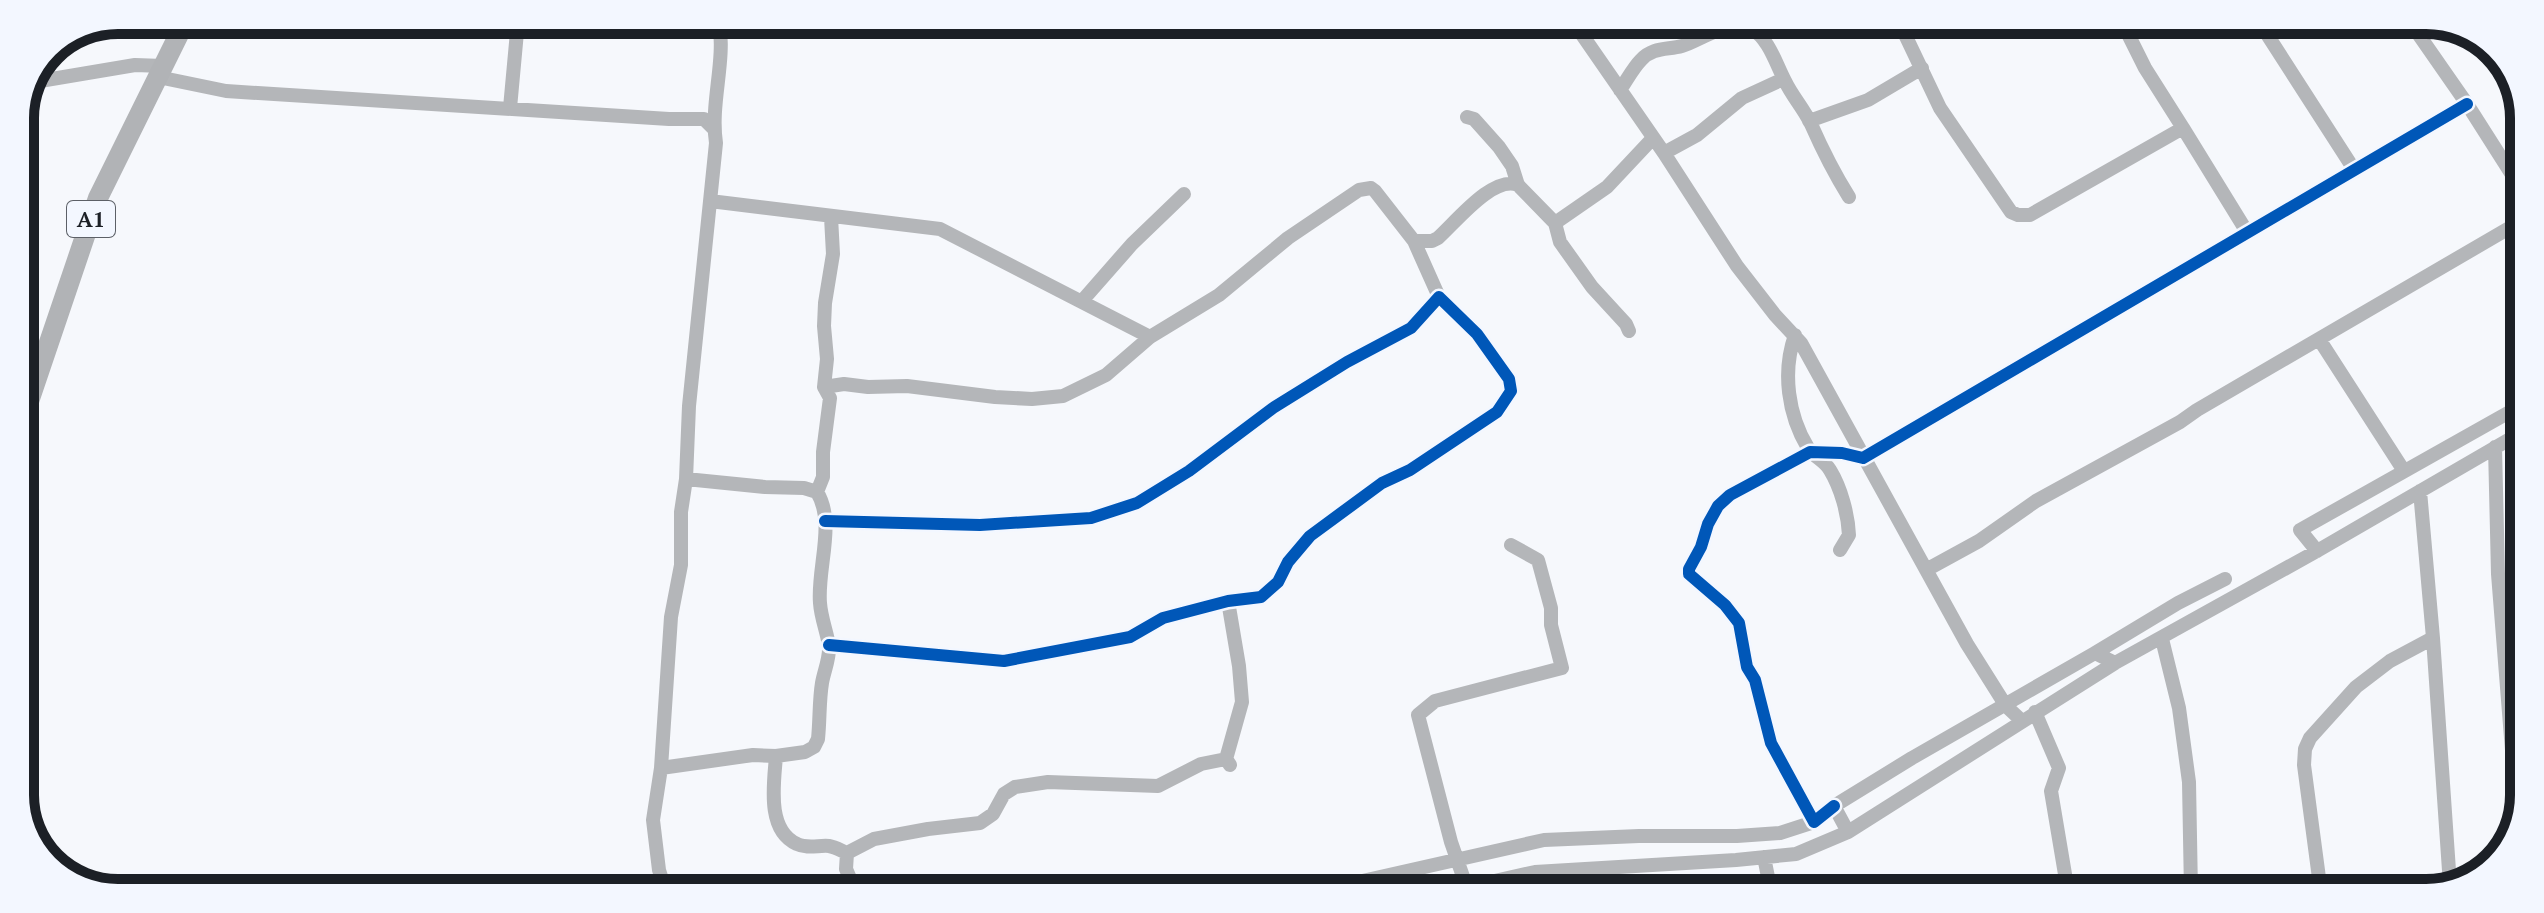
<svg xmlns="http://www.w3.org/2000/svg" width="2544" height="913" viewBox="0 0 2544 913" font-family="'PT Serif',serif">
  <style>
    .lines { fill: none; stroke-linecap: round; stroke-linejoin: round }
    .minor { stroke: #b4b6b9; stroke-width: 14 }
    .highway { stroke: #b1b3b6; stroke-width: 20 }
    .cycleway-casing { stroke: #f3f7ff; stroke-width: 17 }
    .cycleway { stroke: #0057b8; stroke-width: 12 }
    .labels { text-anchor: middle; stroke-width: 8; stroke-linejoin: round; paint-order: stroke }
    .shield { fill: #f3f7ff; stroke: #5c6067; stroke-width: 2 }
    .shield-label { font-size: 22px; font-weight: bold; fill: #1c2026 }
    .rim { fill: none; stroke: #1c2026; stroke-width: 10 }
  </style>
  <rect width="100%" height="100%" fill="#f6f8fc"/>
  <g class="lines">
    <path class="minor" d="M1574,23L1664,153L1737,266L1775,315L1801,343L1967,644L2006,706L2022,721
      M1900,24L1940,108L2011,212L2018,215H2030L2183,128L2247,232
      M2123,24L2145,68L2183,128
      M2261,25L2355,171
      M2412,25L2467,104L2523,192
      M158,77L226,91L669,119H704L714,129
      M34,82L135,65L163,66
      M1620,90C1627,80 1633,68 1641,60C1653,47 1667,50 1682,46C1700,41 1732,16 1752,29C1769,39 1776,64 1785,81
      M510,108L518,21
      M1467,117L1474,119L1499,147L1512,166L1518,185L1555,223L1560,242L1592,287L1626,324L1629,331
      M1809,121L1868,100L1922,68
      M1664,153L1697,135L1742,98L1781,80L1785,81C1792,96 1804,109 1811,124C1822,149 1834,173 1849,197
      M710,201L940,229L1150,337
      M1555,223L1607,187L1653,138
      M1414,241H1432L1438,238C1456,222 1493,175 1518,185
      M1082,301L1132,244L1184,194
      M1795,335C1782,372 1788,415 1808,448C1814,457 1825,461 1830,470C1841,488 1848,514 1849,535L1840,550
      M2319,339L2404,471
      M824,387L844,384L868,387L907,386L995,397L1032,399L1063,396L1106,375L1150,337L1219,295L1288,238L1359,190L1371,188L1375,191L1414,241L1439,297
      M2495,447L2498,574L2518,826
      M2420,491L2433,638L2450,885
      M817,492L823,477V452L830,398L824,387L827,359L824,326L825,303L833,254L831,217
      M825,521L980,525L1091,518L1137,503L1189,471L1273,408L1347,362L1411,328L1439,297L1477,334L1509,379L1511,391L1497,412L1410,470L1382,483L1310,536L1288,562L1278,582L1261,597L1228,601L1163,618L1130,637L1004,661L829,645
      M2317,551L2300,530L2522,405
      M1926,570L1979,541L2036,501L2180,422L2197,410L2523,220
      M1228,601L1239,666L1242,702L1226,759L1230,765
      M2162,639L2179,708L2189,782L2191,892
      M2095,653L2178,603L2225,579
      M2035,712L2059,768L2051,791L2068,892
      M776,756C774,783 766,830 797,844C807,849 819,845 829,846C835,847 842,851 847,853
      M661,768L753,755L776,756L805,752L814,747L818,739C820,720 819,701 822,683C824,671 830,658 829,646C827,632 821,618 820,603C817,568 836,523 817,492L804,488L765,487L686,479
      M1834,806L1814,822L1771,743L1755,680L1747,667L1739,623L1725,605L1689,574V569L1701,547L1708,524L1718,506L1730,495L1810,452L1842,453L1863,458L2467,104
      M1848,832L1834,806L1912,758L2095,653L2115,663
      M1764,857L1771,892
      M665,889L659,870L653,820L661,768L671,617L681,565V512L686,479L689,406L716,143C710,103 726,62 719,21
      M855,890L846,869L847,853L874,839L928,829L980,823L993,814L1004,794L1015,787L1048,782L1158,786L1201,764L1226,759
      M1318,891L1544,840L1639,836H1737L1780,833L1814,822
      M1434,891L1468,887L1535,872L1736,860L1796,854L1848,832L2115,663L2317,551L2522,432
      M1468,891L1451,842L1418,715L1435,701L1562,668L1551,625V608L1538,560L1511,545
      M2321,893L2304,765L2305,749L2310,738L2356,687L2390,661L2433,638"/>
    <path class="highway" d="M20,428L98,198L186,20"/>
    <g class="cycleway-casing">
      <path id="cycleway" d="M825,521L980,525L1091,518L1137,503L1189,471L1273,408L1347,362L1411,328L1439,297L1477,334L1509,379L1511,391L1497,412L1410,470L1382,483L1310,536L1288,562L1278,582L1261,597L1228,601L1163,618L1130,637L1004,661L829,645
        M1834,806L1814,822L1771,743L1755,680L1747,667L1739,623L1725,605L1689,574V569L1701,547L1708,524L1718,506L1730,495L1810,452L1842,453L1863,458L2467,104"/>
    </g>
    <use href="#cycleway" class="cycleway"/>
  </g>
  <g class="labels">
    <rect class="shield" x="67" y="201" width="48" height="36" rx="6"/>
    <g class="shield-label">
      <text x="91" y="227">A1</text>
    </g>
  </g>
  <path d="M0 0H2544V913H0ZM118 34H2426A84 84 0 0 1 2510 118V795A84 84 0 0 1 2426 879H118A84 84 0 0 1 34 795V118A84 84 0 0 1 118 34Z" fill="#f3f7ff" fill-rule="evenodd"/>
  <path class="rim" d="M118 34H2426A84 84 0 0 1 2510 118V795A84 84 0 0 1 2426 879H118A84 84 0 0 1 34 795V118A84 84 0 0 1 118 34Z"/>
</svg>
